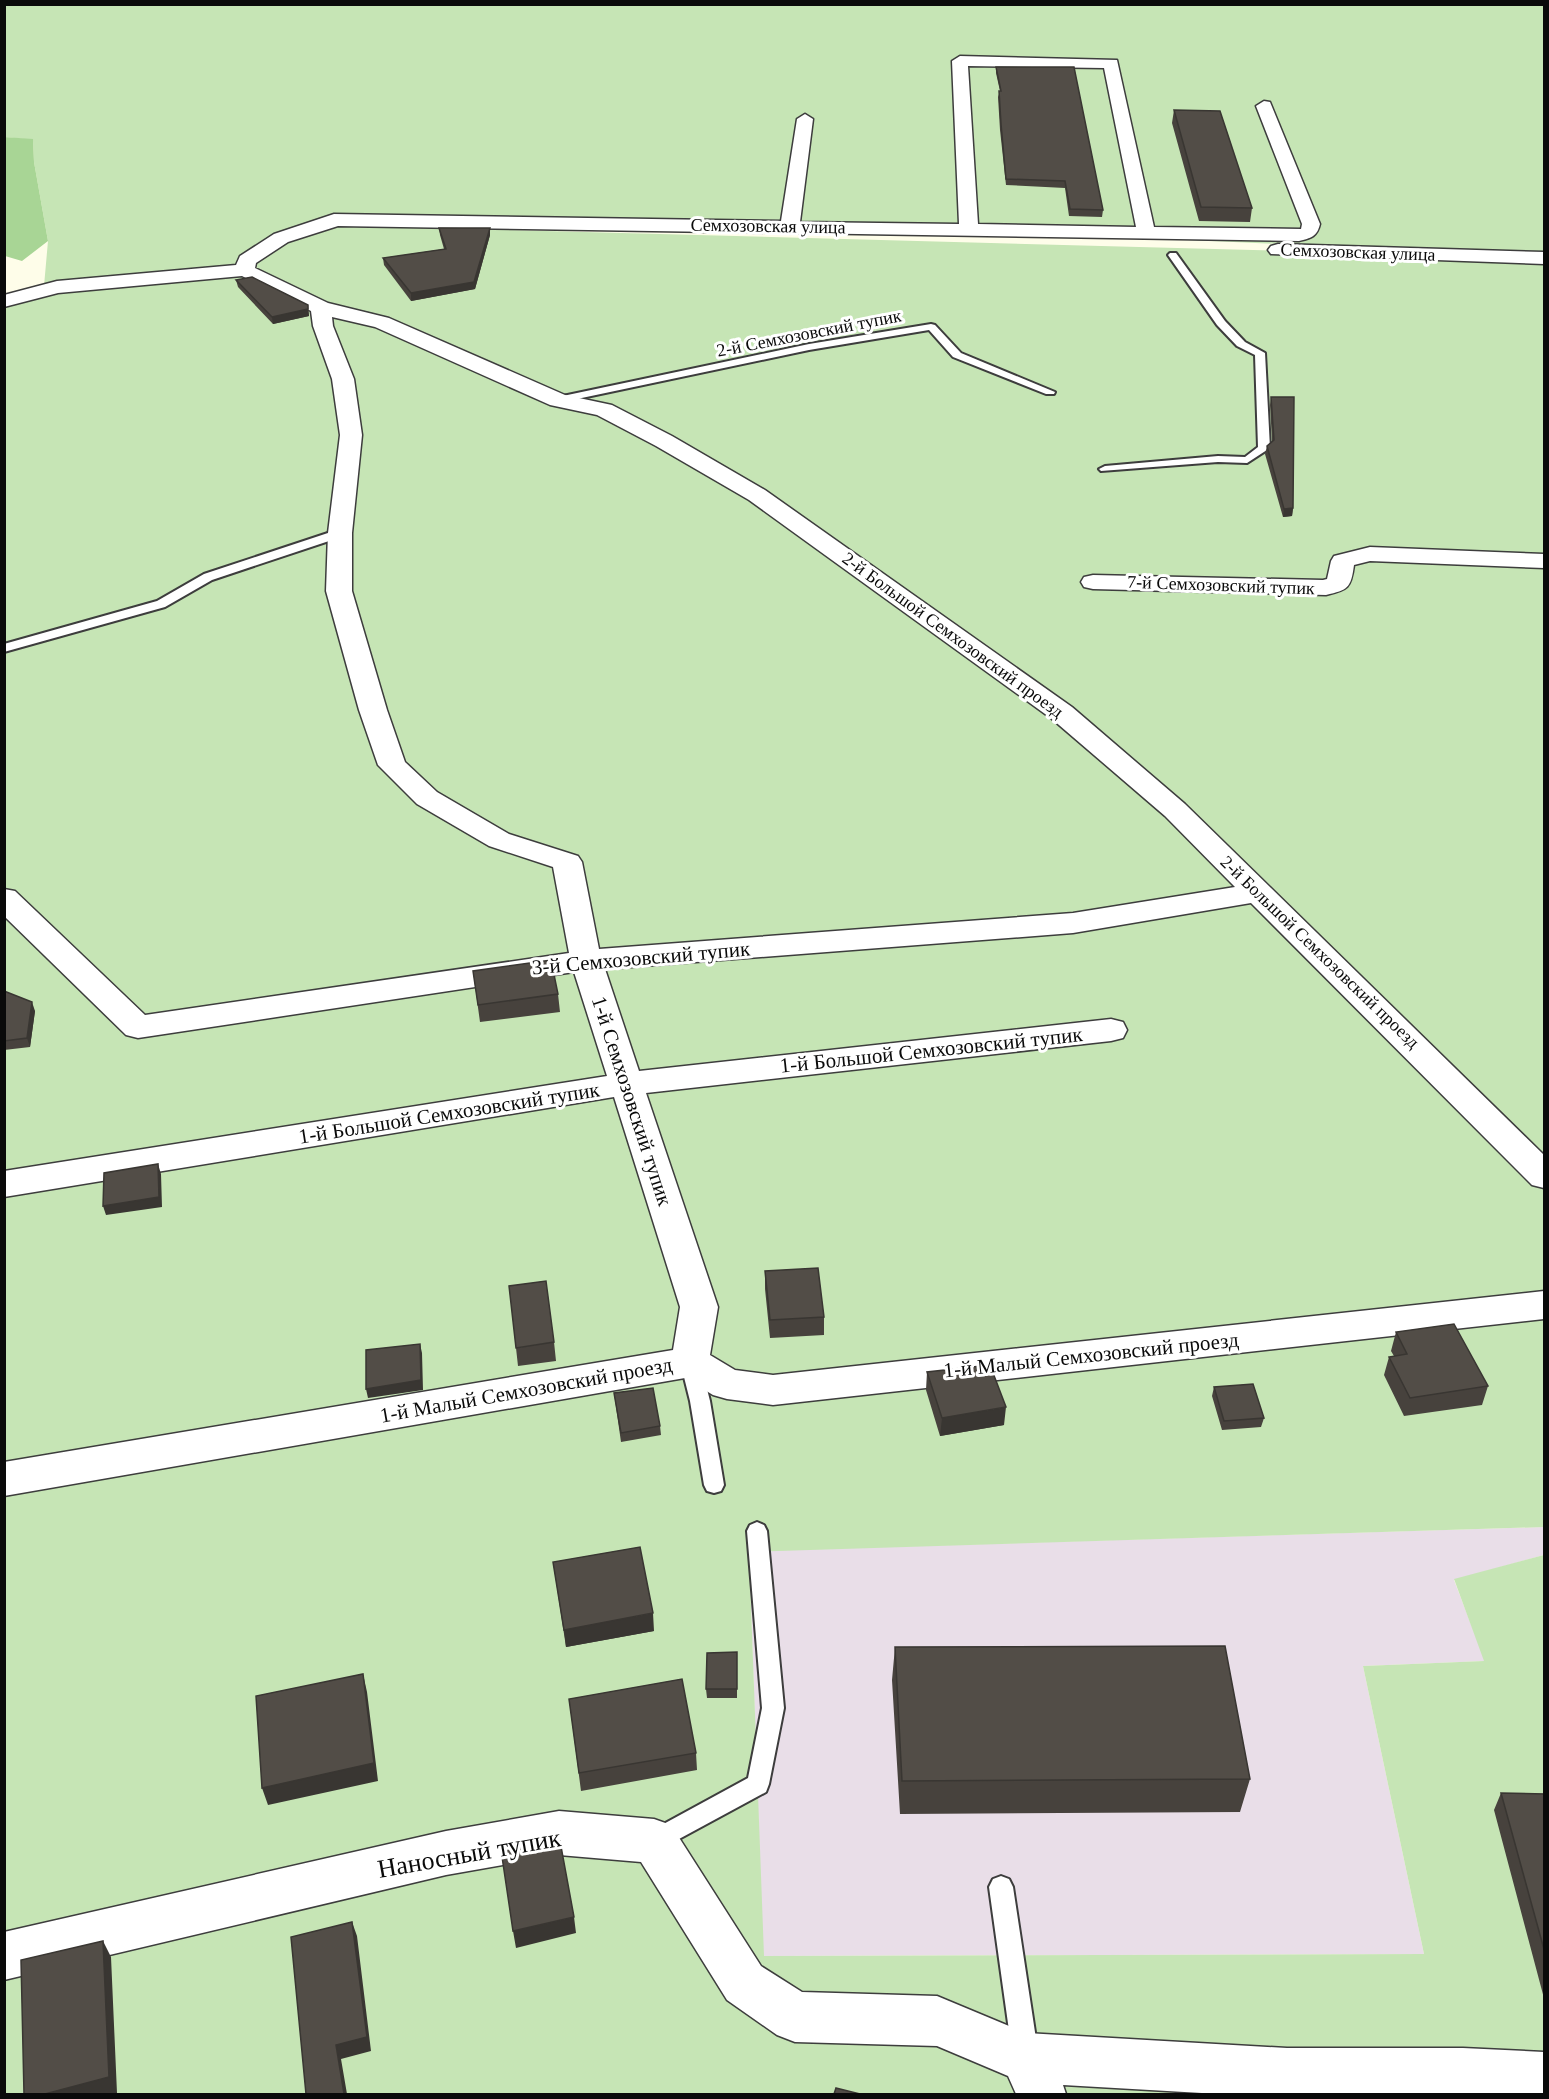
<svg xmlns="http://www.w3.org/2000/svg" width="1549" height="2099" viewBox="0 0 1549 2099" font-family="Georgia,serif">
  <style>
    .industrial { fill: #e9dee8 }
    .green { fill: #c6e5b5 }
    .forest { fill: #a8d595 }
    .lines { fill: none; stroke-linecap: round; stroke-linejoin: round }
    .lane-casing { stroke: #3d3d3d; stroke-width: 4 }
    .street-casing { stroke: #3d3d3d; stroke-width: 3 }
    .lane { fill: #fff; fill-rule: evenodd }
    .street { fill: #fff; fill-rule: evenodd }
    .wall { fill: #47423d }
    .shaded-wall { fill: #393632 }
    .building { fill: #524d47; stroke: #393632; stroke-width: 1.5 }
    .labels { text-anchor: middle; stroke-width: 6; stroke-linejoin: round; paint-order: stroke }
    .far-street-label { font-size: 18px; fill: #0a0a0a; stroke: #fff }
    .street-label { font-size: 21px; fill: #0a0a0a; stroke: #fff }
    .near-street-label { font-size: 26px; fill: #0a0a0a; stroke: #fff }
  </style>
  <rect width="100%" height="100%" fill="#fefde9"/>
  <path class="industrial" d="M1544,1527V1555L1454,1580L1485,1661L1363,1666L1424,1954L763,1956L749,1551Z"/>
  <path class="green" d="M4,5H1544V256L969,230L328,225L1544,258V1527L749,1552L764,1956L1424,1954L1363,1666L1484,1661L1454,1579L1544,1555V2094H5L4,296L44,286L48,241L34,162L33,140L5,137Z"/>
  <path class="forest" d="M4,137L33,139L34,162L48,241L22,261L5,256Z"/>
  <g class="lines">
    <g class="lane-casing">
      <path id="lane" d="M1170,253H1176L1225,321L1245,342L1265,353L1270,448L1247,463L1218,462L1101,471L1099,469L1105,466L1218,456L1245,457L1258,447L1255,355L1237,346L1217,325L1168,255Z
        M931,324L935,325L961,353L1055,392L1054,394H1046L953,357L929,330L809,350L558,403L553,400L558,397L809,344Z
        M340,529L346,533L344,536L212,580L165,607L4,652V644L157,601L204,574Z
        M691,1357L698,1360L701,1365L710,1401L724,1485L721,1491L714,1493L707,1491L704,1485L690,1401L681,1365L684,1360Z
        M757,1522L764,1525L767,1531L784,1708L769,1784L766,1792L655,1852L647,1849L643,1841L647,1833L748,1778L762,1708L747,1531L750,1525Z
        M1001,1876L1009,1879L1013,1887L1038,2052L1034,2061L1025,2065L1016,2061L1012,2052L989,1887L993,1879Z"/>
    </g>
    <g class="street-casing">
      <path id="street" d="M960,56L1117,60L1154,227L1301,229L1302,224L1256,106L1264,101L1270,102L1320,224C1317,237 1311,238 1299,241L338,226L288,242L256,263L255,268L328,303L389,318L565,395L612,405L672,436L765,490L1072,707L1185,804L1544,1155V1188L1532,1185L1251,903L1073,933L605,969L639,1071L1111,1019L1123,1022L1127,1030L1123,1038L1111,1041L646,1093L718,1307L710,1355L735,1370L773,1375L1544,1291V1319L773,1405L727,1399L713,1395L685,1378L4,1496V1462L673,1350L680,1307L614,1097L4,1197V1171L607,1076L574,972L138,1038L126,1035L4,916V889L15,891L145,1015L569,953L553,867L489,846L417,804L378,765L359,710L326,591L328,533L340,435L332,379L313,326L311,311L242,276L58,293L4,307V295L57,281L236,265L240,256L274,234L334,214L781,221L797,119L805,114L813,119L800,222L959,224L952,61ZM968,66L1104,68L1136,227L978,224ZM332,317L375,327L550,405L597,415L656,446L749,500L1052,719L1165,816L1235,887L1073,913L599,949L582,862L578,856L509,834L437,792L405,762L387,710L352,591V533L362,435L354,379L333,326Z
        M1278,244L1544,252V264L1271,254L1268,250L1271,246Z
        M1370,547L1544,554V568L1370,561L1354,565C1351,588 1348,590 1326,595L1093,589L1084,587L1081,582L1084,577L1093,575L1323,580L1327,579L1331,561L1334,556Z
        M559,1811L654,1819L671,1825L761,1966L802,1992L937,1996L1026,2033L1287,2048H1463L1544,2052V2094H1219L1063,2085L1066,2094H1016L1008,2076L937,2046L795,2042L777,2035L727,2000L641,1862L559,1855L446,1875L4,1980V1932L446,1831Z"/>
    </g>
    <use href="#lane" class="lane"/>
    <use href="#street" class="street"/>
  </g>
  <path class="wall" d="M996,67L1103,210L1102,217L1069,216L1065,188L1006,185L1000,130L998,97L1000,91L996,73Z
    M1174,110L1252,208L1250,222L1199,221L1172,123Z
    M439,228H490V235L475,289L411,301L384,265L383,258L444,249L440,235Z
    M236,280L308,305L309,316L273,324L238,287Z
    M1271,397L1293,508L1292,516L1283,517L1265,454L1267,446L1272,441L1270,405Z
    M473,971L558,994L560,1012L480,1022Z
    M4,991L35,1011L30,1047L4,1050Z
    M765,1271L824,1317V1335L770,1338L765,1289Z
    M1396,1332L1488,1386L1482,1405L1404,1416L1384,1375L1389,1357L1394,1356L1391,1351Z
    M554,1342L556,1361L518,1366L516,1348Z
    M927,1372L1004,1425L940,1436L926,1390Z
    M1214,1387L1264,1418L1261,1427L1222,1430L1212,1396Z
    M614,1393L660,1426L661,1435L621,1442Z
    M553,1562L654,1631L566,1647Z
    M895,1647L1250,1779L1240,1812L900,1814L892,1680Z
    M737,1652V1698H707L706,1689Z
    M569,1699L696,1753L697,1770L581,1791Z
    M1501,1793L1545,1794V2002L1494,1810Z"/>
  <path class="shaded-wall" d="M490,228V235L475,289L411,301V293Z
    M308,309L309,316L273,324L272,317Z
    M1293,508L1292,516L1283,517L1284,509Z
    M32,1002L35,1011L30,1047L27,1038Z
    M158,1164L161,1174L162,1207L106,1215L103,1206Z
    M420,1344L422,1353L423,1390L368,1398L366,1389Z
    M1006,1407L1004,1425L940,1436L942,1418Z
    M653,1613L654,1631L566,1647L564,1630Z
    M363,1674L367,1692L378,1781L268,1805L262,1788Z
    M574,1917L576,1933L516,1948L513,1931Z
    M352,1922L357,1936L371,2051L341,2059L347,2094H344L336,2045Z
    M103,1941L111,1957L117,2093L110,2094H45Z"/>
  <path class="building" d="M996,67H1074L1103,210L1070,209L1065,181L1006,179L1001,124L999,91H1001Z
    M1174,110L1220,111L1252,208L1201,207Z
    M439,228H490L474,282L411,293L383,258L446,249Z
    M252,277L308,305V309L272,317L236,280Z
    M1271,397H1294L1293,508L1284,509L1267,446L1274,440Z
    M551,960L558,994L478,1005L473,971Z
    M4,991L32,1002L27,1038L4,1041Z
    M158,1164L159,1197L103,1206L104,1173Z
    M818,1268L824,1317L770,1320L765,1271Z
    M546,1281L554,1342L516,1348L509,1286Z
    M1454,1324L1488,1386L1410,1398L1389,1357L1407,1354L1396,1332Z
    M420,1344L421,1380L366,1389V1350Z
    M990,1365L1006,1407L942,1418L927,1372Z
    M1253,1384L1264,1418L1224,1421L1214,1387Z
    M653,1388L660,1426L621,1433L614,1393Z
    M640,1547L653,1613L564,1630L553,1562Z
    M1225,1646L1250,1779L902,1781L895,1647Z
    M737,1652V1689H706L707,1653Z
    M363,1674L374,1763L262,1788L256,1696Z
    M682,1679L696,1753L579,1773L569,1699Z
    M1501,1793L1545,1794V1953Z
    M560,1841L574,1917L513,1931L501,1850Z
    M352,1922L367,2037L336,2045L344,2094H306L291,1937Z
    M103,1941L109,2077L45,2094H24L21,1960Z
    M836,2088L860,2094H834Z"/>
  <g class="labels">
    <g class="far-street-label">
      <text transform="translate(768 226) rotate(1)" y="6">Семхозовская улица</text>
      <text transform="translate(1358 252) rotate(2)" y="6">Семхозовская улица</text>
      <text transform="translate(809 333) rotate(-11)" y="6">2-й Семхозовский тупик</text>
      <text transform="translate(1221 585) rotate(2)" y="6">7-й Семхозовский тупик</text>
      <text transform="translate(953 635) rotate(36)" y="6">2-й Большой Семхозовский проезд</text>
      <text transform="translate(1320 952) rotate(44)" y="6">2-й Большой Семхозовский проезд</text>
    </g>
    <g class="street-label">
      <text transform="translate(641 958) rotate(-5)" y="7">3-й Семхозовский тупик</text>
      <text transform="translate(931 1050) rotate(-6)" y="7">1-й Большой Семхозовский тупик</text>
      <text transform="translate(632 1101) rotate(72)" y="7">1-й Семхозовский тупик</text>
      <text transform="translate(449 1113) rotate(-9)" y="7">1-й Большой Семхозовский тупик</text>
      <text transform="translate(1091 1355) rotate(-6)" y="7">1-й Малый Семхозовский проезд</text>
      <text transform="translate(526 1390) rotate(-10)" y="7">1-й Малый Семхозовский проезд</text>
    </g>
    <g class="near-street-label">
      <text transform="translate(469 1853) rotate(-10)" y="9">Наносный тупик</text>
    </g>
  </g>
  <rect width="1549" height="2099" fill="none" stroke="#0a0a0a" stroke-width="12"/>
</svg>
